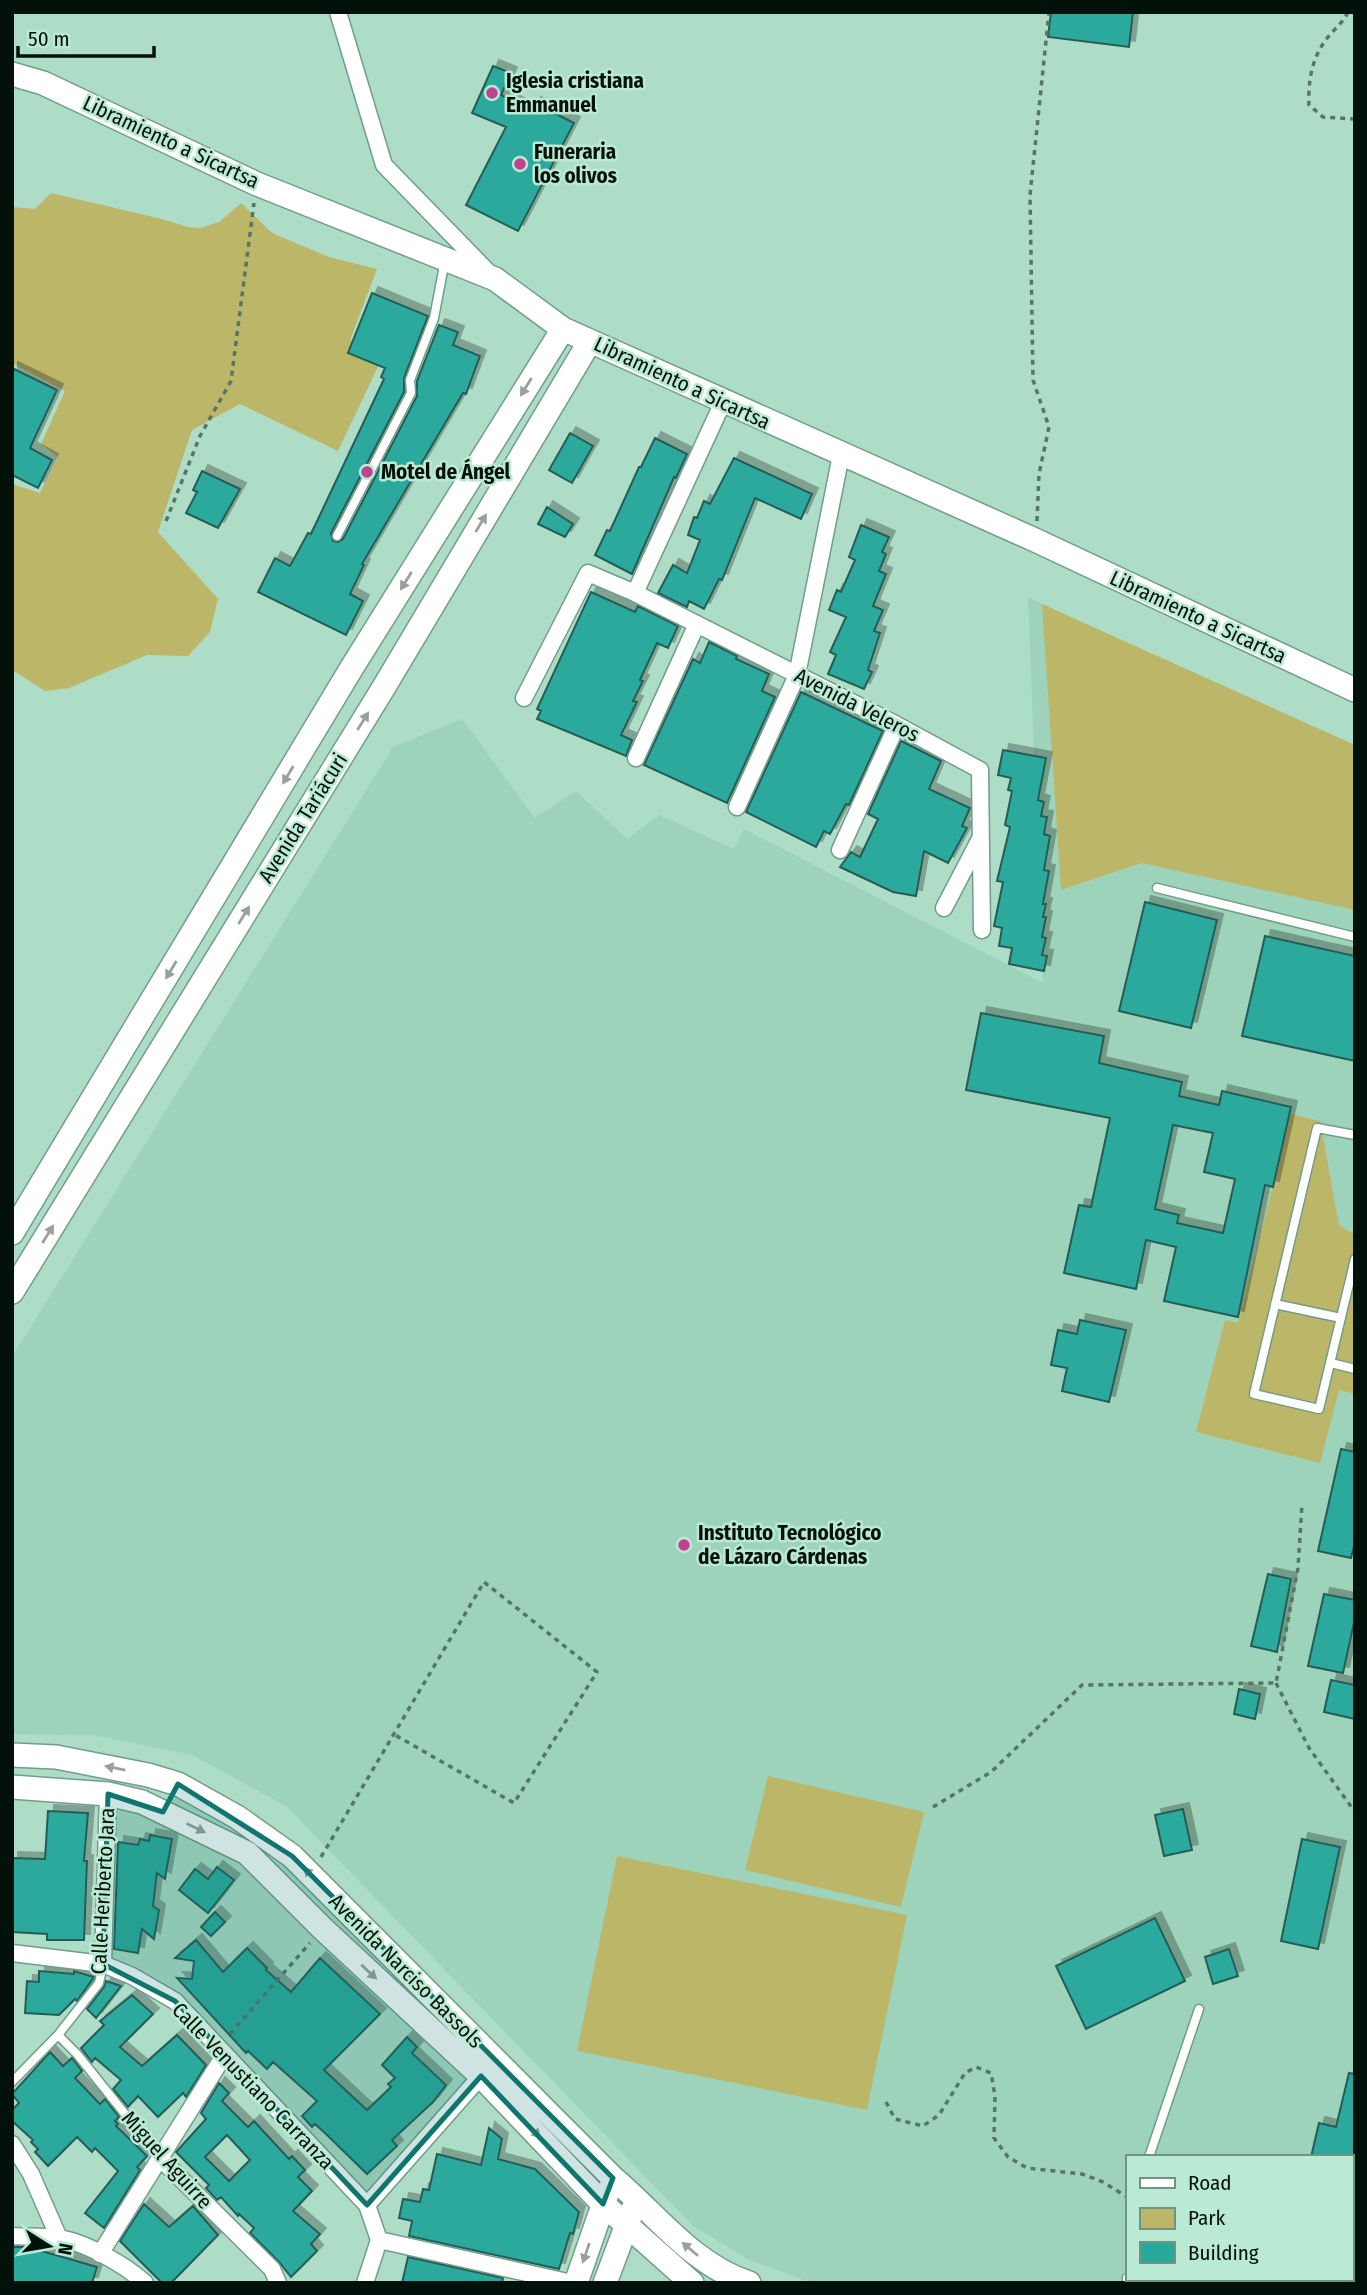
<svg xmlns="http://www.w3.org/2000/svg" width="1367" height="2295" viewBox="0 0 1367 2295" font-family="'Fira Sans Condensed',sans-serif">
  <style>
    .built { fill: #9dd3ba; fill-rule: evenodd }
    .green { fill: #bcb669 }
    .building { fill: #29a99c; stroke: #285c56; stroke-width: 2; fill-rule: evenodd; filter: url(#shadow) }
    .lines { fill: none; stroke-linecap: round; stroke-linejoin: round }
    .lane-casing { stroke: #719d89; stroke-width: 11 }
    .street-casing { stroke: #719d89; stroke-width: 19 }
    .secondary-casing { stroke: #719d89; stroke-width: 26 }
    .path { stroke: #567566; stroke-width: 3.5; stroke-dasharray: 5 5; stroke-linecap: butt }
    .lane { stroke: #fff; stroke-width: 8 }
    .street { stroke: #fff; stroke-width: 16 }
    .secondary { stroke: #fff; stroke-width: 23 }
    .oneway { fill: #9aa09d }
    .marked { fill: #0f766e; fill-opacity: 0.2; stroke: #0f766e; stroke-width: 5; stroke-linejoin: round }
    .poi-dot { fill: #bf4292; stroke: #bbead4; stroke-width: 2.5 }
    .labels { text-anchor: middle; stroke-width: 5; stroke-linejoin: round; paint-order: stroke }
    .poi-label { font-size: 21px; font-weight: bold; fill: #02110a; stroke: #bbead4; text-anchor: start }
    .street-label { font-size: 21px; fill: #02110a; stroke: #bbead4 }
  </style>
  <defs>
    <filter id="shadow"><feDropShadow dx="6" dy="-6" stdDeviation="0" flood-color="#0004"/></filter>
  </defs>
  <rect width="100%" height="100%" fill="#aeddc7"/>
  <path class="built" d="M1028,597L1355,754V2283H821L807,2281L751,2261L693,2226L286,1806L192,1755L94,1735L12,1734V1357L393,747L462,719L535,818L576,791L627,839L659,815L734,849L744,829L1043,983ZM1127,2157H1351V2279H1127Z"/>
  <path class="green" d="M51,193L162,219L188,227L200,228L219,222L241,203L272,233L329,257L377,269L350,340L384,354L338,451L240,404L192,430L158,532L218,599L210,632L188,656L147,655L69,688L45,691L12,670V484L40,493L58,457L41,444L65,391L12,363V207L35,209Z
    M1042,604L1355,745V910L1142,863L1061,890Z
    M1291,1114L1320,1121L1339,1225L1355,1235V1394L1339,1390L1320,1463L1196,1432L1225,1320L1238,1323Z
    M768,1776L924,1812L901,1907L745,1870Z
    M617,1856L907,1915L867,2110L577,2051Z"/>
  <path class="building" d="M1051,12H1133L1129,47L1048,37Z
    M493,66L511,73L501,95L531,111L535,103L574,123L518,231L466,205L506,127L472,113Z
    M372,293L428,316L404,378V392L331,533L333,541L338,542L343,539L417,396V381L439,325L458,332L453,345L480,356L466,394L463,393L362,564L364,565L350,594L363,601L346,635L258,592L275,558L290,566L308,533L311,534L384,379L381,377L385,368L348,353Z
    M12,368L57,390L30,448L52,460L38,488L12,475Z
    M570,433L593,446L572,483L549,470Z
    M655,438L687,454L676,478L674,477L632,574L595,555L607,530L610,531L639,467H641Z
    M734,458L812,494L801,519L755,498L722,580L719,579L704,609L689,601L687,607L658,593L673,565L687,573L700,540L688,535L694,517L697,518L704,501L710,504Z
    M202,471L240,489L218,528L186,513L197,492L193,490Z
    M547,507L573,524L565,537L538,524Z
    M861,525L889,537L882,552L886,554L879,571L886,574L873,606L883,610L874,631L880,633L868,670L872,672L864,689L828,674L836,655L830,652L846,617L829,610L837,590L841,592L855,560L849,557Z
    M591,592L635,612L638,606L678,626L668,648L657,643L640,680L643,681L633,701L637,702L621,735L632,740L626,756L537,719L541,711L537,709Z
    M709,642L737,656L736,659L769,674L762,691L775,697L727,803L644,765L693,659L700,663Z
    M801,692L883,731L849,805L846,804L830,834L824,831L816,847L746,812Z
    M901,741L941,761L929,789L970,808L962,826L967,828L948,863L924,851L916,896L893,892L840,867L851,852L860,857L878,819L868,814Z
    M1003,750L1046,758L1038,800L1044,802L1041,816L1047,817L1044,834L1050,836L1044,870L1049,871L1043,904H1046L1043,917H1046L1042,937L1046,938L1042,955L1047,956L1044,971L1009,964L1012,948L999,946L1002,928L994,926L1003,882L997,881L1010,827L1005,825L1012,791L1008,790L1011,778L998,775Z
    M1145,902L1217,920L1191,1028L1119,1011Z
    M1265,936L1355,956V1061L1242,1036Z
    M981,1013L1104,1036L1099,1063L1182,1082L1179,1096L1219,1105L1222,1091L1291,1107L1273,1187L1265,1185L1238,1317L1164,1301L1176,1247L1146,1240L1136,1289L1064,1273L1079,1205L1091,1207L1110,1118L966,1090ZM1173,1125L1213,1133L1204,1172L1235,1179L1223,1233L1177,1223L1179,1215L1155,1209Z
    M1080,1320L1126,1330L1109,1402L1062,1391L1067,1368L1051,1365L1058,1330L1077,1334Z
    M1341,1449L1355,1452V1542L1351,1558L1318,1551Z
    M1268,1574L1291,1579L1277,1652L1251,1646Z
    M1324,1594L1355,1600V1618L1343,1673L1308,1666Z
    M1331,1680L1355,1685V1719L1324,1712Z
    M1239,1689L1260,1694L1255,1719L1234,1714Z
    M1183,1809L1192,1850L1164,1856L1155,1815Z
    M48,1811L88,1813L84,1861H87L84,1940H47V1934L12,1932V1858L45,1859Z
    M150,1835L172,1839L165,1879L157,1873L153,1906L159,1910L154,1939L142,1929L138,1953L114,1949L118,1842L138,1845L140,1839L149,1841Z
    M1302,1839L1340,1847L1318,1949L1281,1941Z
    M217,1867L234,1880L208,1913L179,1890L195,1869L208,1879Z
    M215,1912L225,1922L211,1936L201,1927Z
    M1155,1918L1185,1981L1086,2029L1056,1966Z
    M196,1940L223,1972L247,1948L267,1968L266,1970L291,1992L320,1958L380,2014L324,2070L367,2110L391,2087L388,2084L395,2078L382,2065L407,2037L417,2047L412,2053L446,2085L433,2102L392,2140L397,2146L367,2174L327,2135L315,2124L312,2127L302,2116L317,2101L273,2062L267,2069L248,2051L246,2053L177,1978L192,1979L194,1961L175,1958Z
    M1229,1949L1238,1976L1213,1984L1205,1957Z
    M39,1971L74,1974V1971L94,1977L77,2001L75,1999L59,2015L25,2013L27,1981L39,1982Z
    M106,1981L121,1986L96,2018L87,2009L104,1987Z
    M132,1995L153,2014L120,2047L142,2066L177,2035L206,2065L186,2097L183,2093L158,2117L138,2096L128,2107L113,2089L121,2080L95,2058L92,2062L81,2048L104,2025L100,2021Z
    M50,2052L63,2066L72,2058L82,2071L75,2078L100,2104L105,2099L119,2117L115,2121L118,2124L116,2126L147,2156L137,2167L140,2170L104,2228L85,2213L118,2171L95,2148L92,2152L77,2137L48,2166L35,2152L38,2149L31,2142L33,2140L12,2121V2110L19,2103L12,2094Z
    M1349,2073L1355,2074V2157H1311L1319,2123L1336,2127Z
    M219,2083L229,2093L222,2101L248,2127L254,2121L289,2159L292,2156L305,2170L298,2177L312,2191L293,2211L320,2234L311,2244L317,2251L291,2277L279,2262L250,2233L254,2228L239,2214L238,2216L221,2197L217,2200L206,2188L209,2185L176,2152L206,2119L201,2113ZM227,2135L250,2160L229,2181L205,2157Z
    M489,2128L502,2139L498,2159L535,2169L579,2212L573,2234L570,2233L559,2269L409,2236L412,2221L399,2218L403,2199L420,2202L423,2189L429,2190L437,2154L481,2165Z
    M144,2204L169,2227L193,2206L218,2235L171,2283H162L120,2241Z
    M12,2247H28L97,2267L92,2283H12Z
    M408,2257L503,2278L502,2283H402Z"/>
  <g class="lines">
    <g class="lane-casing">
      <path id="lane" d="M337,536L411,393L410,380L434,318L445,260
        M1157,888L1355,937
        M1355,1135L1317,1128L1254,1394L1319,1409L1355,1259
        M1275,1304L1341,1318
        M1331,1363L1355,1369
        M58,2035L77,2054L161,2159
        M12,2082L58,2035L99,1983L103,1964
        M1149,2157L1199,2009
        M1127,2283V2278"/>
    </g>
    <g class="street-casing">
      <path id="street" d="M338,12L384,165L491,275
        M635,593L723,402
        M524,698L588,573L635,593L897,725L980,770L982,930
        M636,758L697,624
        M737,807L797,675L841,455
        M840,850L897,725
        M944,908L980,839
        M12,1953L103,1964L132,1976L175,2001L367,2205L379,2240L365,2283
        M103,1964L108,1794
        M12,2144L31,2174L59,2238
        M161,2159L272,2269L278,2283
        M367,2205L481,2076
        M12,2236C27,2237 42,2236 57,2238C84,2241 125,2265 145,2283
        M379,2240L572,2283
        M100,2254L225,2054"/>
    </g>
    <g class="secondary-casing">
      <path id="secondary" d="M12,74L43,83L257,184L495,279L563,329L1035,540L1355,690
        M12,1233L351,669L563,329
        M12,1292L384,687L590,341
        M12,1755L56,1757L148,1775L178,1784L237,1817L292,1856L613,2178C656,2214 693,2265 749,2283
        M12,1787L108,1794L142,1802L247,1853L322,1928L481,2076L603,2204L692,2283
        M576,2283L608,2191
        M605,2283L632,2211"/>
    </g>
    <path class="path" d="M1348,12C1342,25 1330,32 1323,44C1311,62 1308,84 1309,105L1323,117L1355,119
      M166,521L200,436L231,381L254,203
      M1037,521L1039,474L1049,427L1033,380L1030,195L1049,12
      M1276,1683L1309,1748L1355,1812
      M933,1807L991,1772L1082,1685L1276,1683L1298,1568L1302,1504
      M321,1857L484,1582L597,1672L514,1803L395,1735
      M230,2034L310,1943
      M886,2102L895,2119L923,2126L939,2115L965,2073L976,2067L991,2073L995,2096L994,2138L1008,2157L1027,2168L1082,2174L1103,2182L1127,2197"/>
    <use href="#lane" class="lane"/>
    <use href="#street" class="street"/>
    <use href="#secondary" class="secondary"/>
  </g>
  <defs><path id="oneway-solid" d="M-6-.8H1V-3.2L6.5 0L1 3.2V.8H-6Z" transform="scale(1.75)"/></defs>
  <g class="oneway">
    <use href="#oneway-solid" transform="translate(526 387) rotate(122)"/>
    <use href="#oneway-solid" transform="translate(481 523) rotate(-59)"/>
    <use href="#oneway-solid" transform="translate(406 581) rotate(122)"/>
    <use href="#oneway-solid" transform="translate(363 721) rotate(-58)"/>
    <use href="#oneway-solid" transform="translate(288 775) rotate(121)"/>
    <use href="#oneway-solid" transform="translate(244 915) rotate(-58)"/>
    <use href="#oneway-solid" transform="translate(171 970) rotate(121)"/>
    <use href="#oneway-solid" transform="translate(48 1234) rotate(-58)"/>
    <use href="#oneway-solid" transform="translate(115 1768) rotate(-169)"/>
    <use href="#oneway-solid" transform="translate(196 1828) rotate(26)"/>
    <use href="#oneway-solid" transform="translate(311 1875) rotate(-135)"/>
    <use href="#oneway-solid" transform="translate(369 1972) rotate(43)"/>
    <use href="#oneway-solid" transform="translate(533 2130) rotate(46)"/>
    <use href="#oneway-solid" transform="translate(690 2249) rotate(-140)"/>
    <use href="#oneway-solid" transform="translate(586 2253) rotate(109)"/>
  </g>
  <path class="marked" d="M178,1784L292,1856L613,2178L603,2204L481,2076L367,2205L175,2001L103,1964L108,1794L163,1812Z"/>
  <g class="poi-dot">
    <circle cx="492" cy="93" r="7"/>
    <circle cx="520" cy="164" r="7"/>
    <circle cx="367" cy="472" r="7"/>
    <circle cx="684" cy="1545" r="7"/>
  </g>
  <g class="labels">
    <g class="poi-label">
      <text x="506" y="88">Iglesia cristiana<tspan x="506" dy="24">Emmanuel</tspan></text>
      <text x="534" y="159">Funeraria<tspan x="534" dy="24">los olivos</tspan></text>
      <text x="381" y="479">Motel de Ángel</text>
      <text x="698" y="1540">Instituto Tecnológico<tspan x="698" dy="24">de Lázaro Cárdenas</tspan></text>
    </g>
    <g class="street-label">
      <text transform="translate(171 142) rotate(25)" y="7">Libramiento a Sicartsa</text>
      <text transform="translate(682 383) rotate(25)" y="7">Libramiento a Sicartsa</text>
      <text transform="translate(1198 617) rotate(25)" y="7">Libramiento a Sicartsa</text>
      <text transform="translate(857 705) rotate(27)" y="7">Avenida Veleros</text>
      <text transform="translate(303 818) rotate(-58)" y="7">Avenida Tariácuri</text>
      <text transform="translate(103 1891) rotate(-87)" y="7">Calle Heriberto Jara</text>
      <text transform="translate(406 1971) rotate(45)" y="7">Avenida Narciso Bassols</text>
      <text transform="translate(253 2086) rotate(46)" y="7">Calle Venustiano Carranza</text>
      <text transform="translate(167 2160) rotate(48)" y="7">Miguel Aguirre</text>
    </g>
  </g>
  <rect width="1367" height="2295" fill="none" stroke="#02110a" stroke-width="28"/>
  <rect x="1126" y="2155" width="228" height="126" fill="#bbead4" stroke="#719383" stroke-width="2"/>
  <rect x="1140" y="2178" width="35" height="10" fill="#ffffff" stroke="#719383" stroke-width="2"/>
  <text x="1188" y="2190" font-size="21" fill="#02110a">Road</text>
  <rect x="1140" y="2208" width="35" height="21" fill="#bcb669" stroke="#719383" stroke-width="2"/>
  <text x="1188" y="2225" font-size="21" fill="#02110a">Park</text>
  <rect x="1140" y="2242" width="35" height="21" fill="#29a99c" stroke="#719383" stroke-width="2"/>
  <text x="1188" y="2260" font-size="21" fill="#02110a">Building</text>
  <g transform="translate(49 2246) rotate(101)" stroke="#bbead4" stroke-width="5" paint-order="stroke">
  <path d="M0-5L12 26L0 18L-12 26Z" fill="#02110a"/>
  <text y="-10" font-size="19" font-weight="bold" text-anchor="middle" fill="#02110a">N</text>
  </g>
  <path d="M18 46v10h136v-10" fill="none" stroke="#02110a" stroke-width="3.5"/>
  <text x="28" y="46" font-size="21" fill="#02110a" stroke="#bbead4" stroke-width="5" paint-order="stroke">50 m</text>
</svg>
